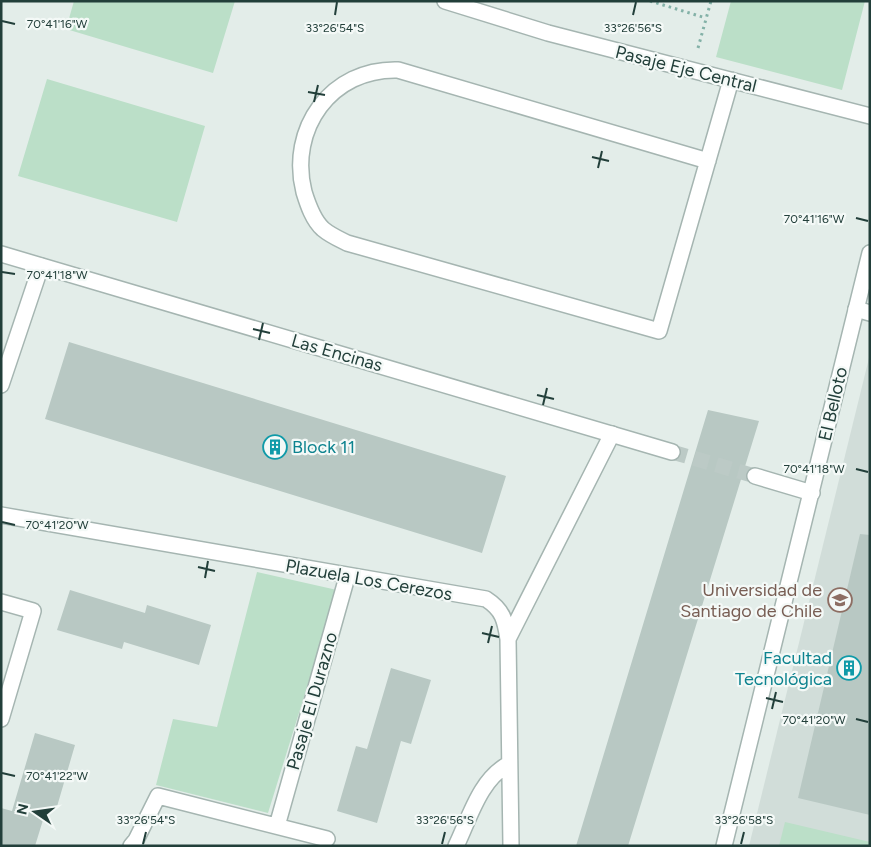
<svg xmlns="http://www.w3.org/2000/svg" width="871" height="847" viewBox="0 0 871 847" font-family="Figtree,sans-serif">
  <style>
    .built { fill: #d1ddd9 }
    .green { fill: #bbdfc8 }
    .building { fill: #b8c8c3 }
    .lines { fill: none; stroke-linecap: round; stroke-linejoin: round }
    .street-tunnel { stroke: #bccac6; stroke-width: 15; stroke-dasharray: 15 8; stroke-linecap: butt }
    .lane-casing { stroke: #a5b5b1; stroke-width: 18 }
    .street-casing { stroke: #a5b5b1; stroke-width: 18 }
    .path { stroke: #83b1a7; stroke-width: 3; stroke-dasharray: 2.5 4; stroke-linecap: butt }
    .lane { stroke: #fff; stroke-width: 15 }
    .street { stroke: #fff; stroke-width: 15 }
    .ticks { fill: none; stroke: #223f3a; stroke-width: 2 }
    .labels { text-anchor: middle; stroke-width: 4.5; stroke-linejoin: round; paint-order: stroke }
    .street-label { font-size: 18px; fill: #223f3a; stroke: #f4f9f7 }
    .culture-label { font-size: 18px; fill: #0d838f; stroke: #f4f9f7; text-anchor: start }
    .education-label { font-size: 18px; fill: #785e54; stroke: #f4f9f7; text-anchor: end }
    .ticks-label { font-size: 12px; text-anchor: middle; fill: #223f3a; stroke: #f4f9f7; stroke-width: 4.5; stroke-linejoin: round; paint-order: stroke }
  </style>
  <rect width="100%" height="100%" fill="#e3ede9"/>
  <path class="built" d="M870,354V846H749Z"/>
  <path class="green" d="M74,1H235L213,73L66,29Z
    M731,1H865L842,90L716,57Z
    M47,79L205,126L177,222L18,176Z
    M257,572L337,590L268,813L156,785L173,719L217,727Z
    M785,822L870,842V846H779Z"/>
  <path class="building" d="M69,342L506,476L482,553L45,419Z
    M708,410L759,421L628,846H576Z
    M860,534L870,535V815L798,798Z
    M70,590L145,613L147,605L211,625L199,665L124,642L122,649L57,630Z
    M391,668L431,680L411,744L401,741L377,823L337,811L356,746L367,749Z
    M35,733L75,745L56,810L47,807L35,846H1V808L12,811Z"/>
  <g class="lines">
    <path class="street-tunnel" d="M672,452L755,476"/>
    <g class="lane-casing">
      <path id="lane" d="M445,1L548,33L870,116
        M708,161L398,70C331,68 288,129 304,192C308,205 313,220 323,229C330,235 339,239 347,243L659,331L731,80
        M856,309L870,313
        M1,385L41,266
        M1,515L486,599C503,610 505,620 508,639L511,846
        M1,602L33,611L1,719
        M508,639L612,434
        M277,826L347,577
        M131,846L136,840L158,796L327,839
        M456,846C470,817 480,779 509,764"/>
    </g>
    <g class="street-casing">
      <path id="street" d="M1,254L672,452
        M755,476L812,493
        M724,846L870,253"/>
    </g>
    <path class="path" d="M650,1L706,18
      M698,48L711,1"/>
    <use href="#lane" class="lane"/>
    <use href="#street" class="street"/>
  </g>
  <path class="ticks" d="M335,15L337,2M633,15L636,2M2,21L15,24M308,92L325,95M314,102L318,85M592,157L609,161M598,168L602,151M856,218L868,221M2,272L15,274M253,329L270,333M259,340L263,323M537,395L554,399M543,405L547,388M856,469L868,472M2,522L15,525M198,567L215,571M205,578L208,561M482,633L499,637M488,643L492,626M766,698L783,702M772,709L776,692M856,719L868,722M2,773L15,776M143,844L146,832M442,844L445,832M741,844L744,832"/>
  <defs>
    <g id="building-ring" transform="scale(1.25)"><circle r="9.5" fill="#f4f9f7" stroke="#0f9aa8" stroke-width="1.5"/><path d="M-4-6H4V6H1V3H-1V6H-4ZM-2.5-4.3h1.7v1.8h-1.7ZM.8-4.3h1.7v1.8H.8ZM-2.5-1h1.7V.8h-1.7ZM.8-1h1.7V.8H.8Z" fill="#0f9aa8"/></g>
    <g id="university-ring" transform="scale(1.25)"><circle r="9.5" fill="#f4f9f7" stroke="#8d6e63" stroke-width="1.5"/><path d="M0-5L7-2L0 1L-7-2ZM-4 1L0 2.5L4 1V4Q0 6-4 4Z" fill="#8d6e63"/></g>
  </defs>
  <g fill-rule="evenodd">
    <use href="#building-ring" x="275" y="447"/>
    <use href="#university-ring" x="840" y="600"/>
    <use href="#building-ring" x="849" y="668"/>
  </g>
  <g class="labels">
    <g class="street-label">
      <text transform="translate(686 69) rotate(14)" y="6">Pasaje Eje Central</text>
      <text transform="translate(337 353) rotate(16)" y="6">Las Encinas</text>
      <text transform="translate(833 404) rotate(-77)" y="6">El Belloto</text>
      <text transform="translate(369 580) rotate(10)" y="6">Plazuela Los Cerezos</text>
      <text transform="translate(312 701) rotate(-74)" y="6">Pasaje El Durazno</text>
    </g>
    <g class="culture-label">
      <text x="292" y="453">Block 11</text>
      <text x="832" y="664" text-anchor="end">Facultad<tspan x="832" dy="21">Tecnológica</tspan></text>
    </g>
    <g class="education-label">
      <text x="822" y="596">Universidad de<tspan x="822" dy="21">Santiago de Chile</tspan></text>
    </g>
  </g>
  <g class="ticks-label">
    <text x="57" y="28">70°41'16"W</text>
    <text x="335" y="32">33°26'54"S</text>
    <text x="633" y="32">33°26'56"S</text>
    <text x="814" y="223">70°41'16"W</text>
    <text x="57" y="279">70°41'18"W</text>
    <text x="814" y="473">70°41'18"W</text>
    <text x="57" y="529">70°41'20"W</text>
    <text x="814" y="724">70°41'20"W</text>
    <text x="57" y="780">70°41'22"W</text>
    <text x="146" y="824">33°26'54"S</text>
    <text x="445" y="824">33°26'56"S</text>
    <text x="744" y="824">33°26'58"S</text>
  </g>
  <rect width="871" height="847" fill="none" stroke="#223f3a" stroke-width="5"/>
  <g transform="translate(35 812) rotate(283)" stroke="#f4f9f7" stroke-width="4" paint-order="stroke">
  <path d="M0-4L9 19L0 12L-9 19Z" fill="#223f3a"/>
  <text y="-8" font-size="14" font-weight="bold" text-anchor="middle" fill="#223f3a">N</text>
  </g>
</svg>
